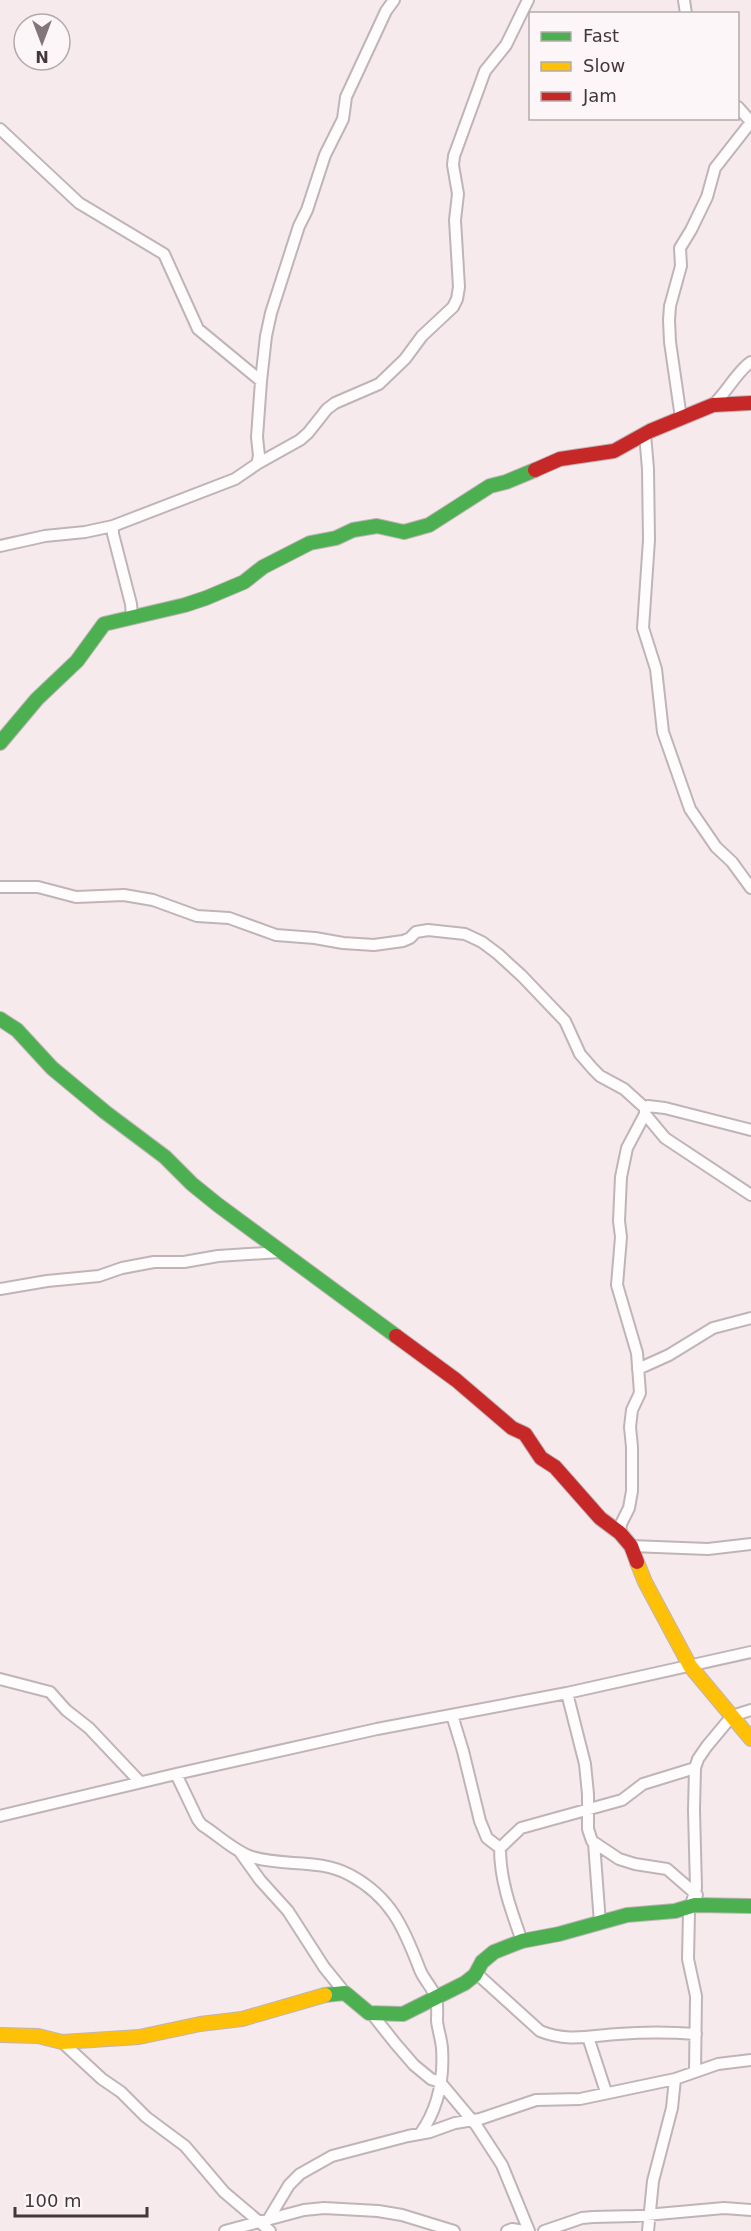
<svg xmlns="http://www.w3.org/2000/svg" width="751" height="2231" viewBox="0 0 751 2231" font-family="'DejaVu Sans',sans-serif">
  <style>
    .lines { fill: none; stroke-linecap: round; stroke-linejoin: round }
    .street-casing { stroke: #bfb4b7; stroke-width: 14 }
    .fast-casing { stroke: #bfb4b7; stroke-width: 16 }
    .slow-casing { stroke: #bfb4b7; stroke-width: 16 }
    .jam-casing { stroke: #bfb4b7; stroke-width: 16 }
    .street { stroke: #fefcfc; stroke-width: 10 }
    .fast { stroke: #4caf50; stroke-width: 14 }
    .slow { stroke: #ffc107; stroke-width: 14 }
    .jam { stroke: #c62828; stroke-width: 14 }
  </style>
  <rect width="100%" height="100%" fill="#f6eaed"/>
  <g class="lines">
    <g class="street-casing">
      <path id="street" d="M684,0L686,14
        M0,129L79,203L164,254L198,329L261,381
        M713,405C727,392 738,370 751,362
        M681,418L670,342L669,320L670,306L681,266L680,248L691,230L707,197L715,168L751,122L738,107
        M645,434L648,469L649,540L643,628L656,669L663,732L690,809L716,847L732,862L751,888
        M257,464L300,440L308,433L327,409L335,403L379,384L405,359L422,336L453,307L457,299L459,287L455,220L458,194L453,165L454,156L485,71L506,45L528,0
        M0,546L45,536L85,532L113,526
        M132,616L131,604L113,534V526L235,479L257,464L259,456L257,437L261,381L266,336L271,313L299,226L307,210L325,155L343,119L346,97L386,11L394,0
        M0,887H38L76,897L124,895L153,900L197,916L229,918L276,935L315,938L343,943L374,945L403,941L410,938L416,932L428,930L465,934L482,942L498,954L522,976L565,1021L580,1054L593,1069L600,1076L624,1089L645,1108
        M645,1108L648,1106L665,1108L751,1130
        M645,1114L665,1138L751,1195
        M0,1289L47,1281L99,1276L122,1268L154,1262H184L218,1256L281,1252
        M638,1369L669,1355L713,1328L751,1318
        M620,1533L621,1524L629,1508L632,1491V1447L630,1427L632,1410L640,1393L637,1353L617,1285L621,1237L619,1221L621,1177L627,1148L645,1114V1108
        M631,1546L708,1549L751,1544
        M0,1679L50,1692L66,1710L89,1728L140,1782
        M567,1693L585,1764L588,1794V1829L592,1841L619,1859L635,1864L667,1869L697,1895
        M452,1715L463,1751L480,1821L487,1838L500,1848
        M176,1774L198,1820L202,1825C218,1835 234,1851 252,1857C284,1867 318,1858 350,1875C391,1897 404,1928 420,1970C424,1980 433,1988 436,1998C438,2005 437,2014 437,2021C438,2030 441,2038 442,2048C444,2078 438,2109 420,2134
        M0,1816L176,1774L377,1729L567,1693L751,1652
        M594,1843L600,1923
        M240,1852L260,1880L288,1911L324,1967L345,1993
        M522,1941C511,1910 500,1881 500,1848L521,1828L622,1800L643,1784L695,1768
        M476,1973L540,2031C566,2042 590,2036 618,2034C644,2032 670,2032 696,2034
        M372,2014L395,2043L414,2065L431,2079L440,2082L476,2125L502,2165L529,2231
        M588,2037L606,2092
        M62,2042L102,2079L121,2092L146,2117L185,2146L224,2192L270,2231
        M695,2071L696,1996L688,1959L689,1912L696,1888L694,1810L695,1768L698,1759L707,1746L732,1716L751,1710
        M268,2220L289,2185L300,2174L332,2156L408,2136L430,2132L455,2123L480,2119L536,2100L580,2099L675,2079
        M225,2231L304,2210L324,2208L378,2211L402,2215L454,2231
        M507,2231L512,2229L524,2231
        M544,2231L582,2218L593,2217L635,2216L724,2208L751,2210
        M648,2231L653,2181L672,2108L675,2079L718,2064L751,2060"/>
    </g>
    <g class="fast-casing">
      <path id="fast" d="M0,743L37,699L77,661L104,624L185,605L206,598L244,582L263,567L310,543L336,538L353,530L377,526L404,532L429,525L490,486L506,482L535,470
        M0,1019L17,1030L52,1068L105,1112L165,1157L192,1184L218,1205L396,1336
        M325,1995L345,1993L369,2013L403,2014L465,1983L475,1975L482,1962L494,1952L522,1941L559,1934L627,1915L675,1911L695,1905L751,1906"/>
    </g>
    <g class="slow-casing">
      <path id="slow" d="M637,1562L645,1582L690,1666L751,1739
        M0,2035L38,2036L62,2042L139,2037L200,2024L242,2019L325,1995"/>
    </g>
    <g class="jam-casing">
      <path id="jam" d="M535,470L560,459L614,451L650,431L713,405L751,403
        M396,1336L456,1380L512,1428L525,1434L541,1458L555,1467L600,1518L620,1533L631,1546L637,1562"/>
    </g>
    <use href="#street" class="street"/>
    <use href="#fast" class="fast"/>
    <use href="#slow" class="slow"/>
    <use href="#jam" class="jam"/>
  </g>
  <rect x="529" y="12" width="210" height="108" fill="#fdf6f8" stroke="#b3aaac" stroke-width="1.5"/>
  <rect x="541" y="32" width="30" height="9" fill="#4caf50" stroke="#b3aaac" stroke-width="1.5"/>
  <text x="583" y="42" font-size="18" fill="#43373a">Fast</text>
  <rect x="541" y="62" width="30" height="9" fill="#ffc107" stroke="#b3aaac" stroke-width="1.5"/>
  <text x="583" y="72" font-size="18" fill="#43373a">Slow</text>
  <rect x="541" y="92" width="30" height="9" fill="#c62828" stroke="#b3aaac" stroke-width="1.5"/>
  <text x="583" y="102" font-size="18" fill="#43373a">Jam</text>
  <g transform="translate(42 42) rotate(180)"><circle r="28" fill="#fdf6f8" stroke="#b3aaac" stroke-width="1.5"/>
  <path d="M0-4.5L10 22L0 15L-10 22Z" fill="#827679"/>
  <text y="-9" font-size="16" font-weight="bold" text-anchor="middle" fill="#43373a">N</text>
  </g>
  <path d="M15 2207v9h132v-9" fill="none" stroke="#43373a" stroke-width="3"/>
  <text x="24" y="2207" font-size="18" fill="#43373a" stroke="#fdf6f8" stroke-width="4.5" paint-order="stroke">100 m</text>
</svg>
